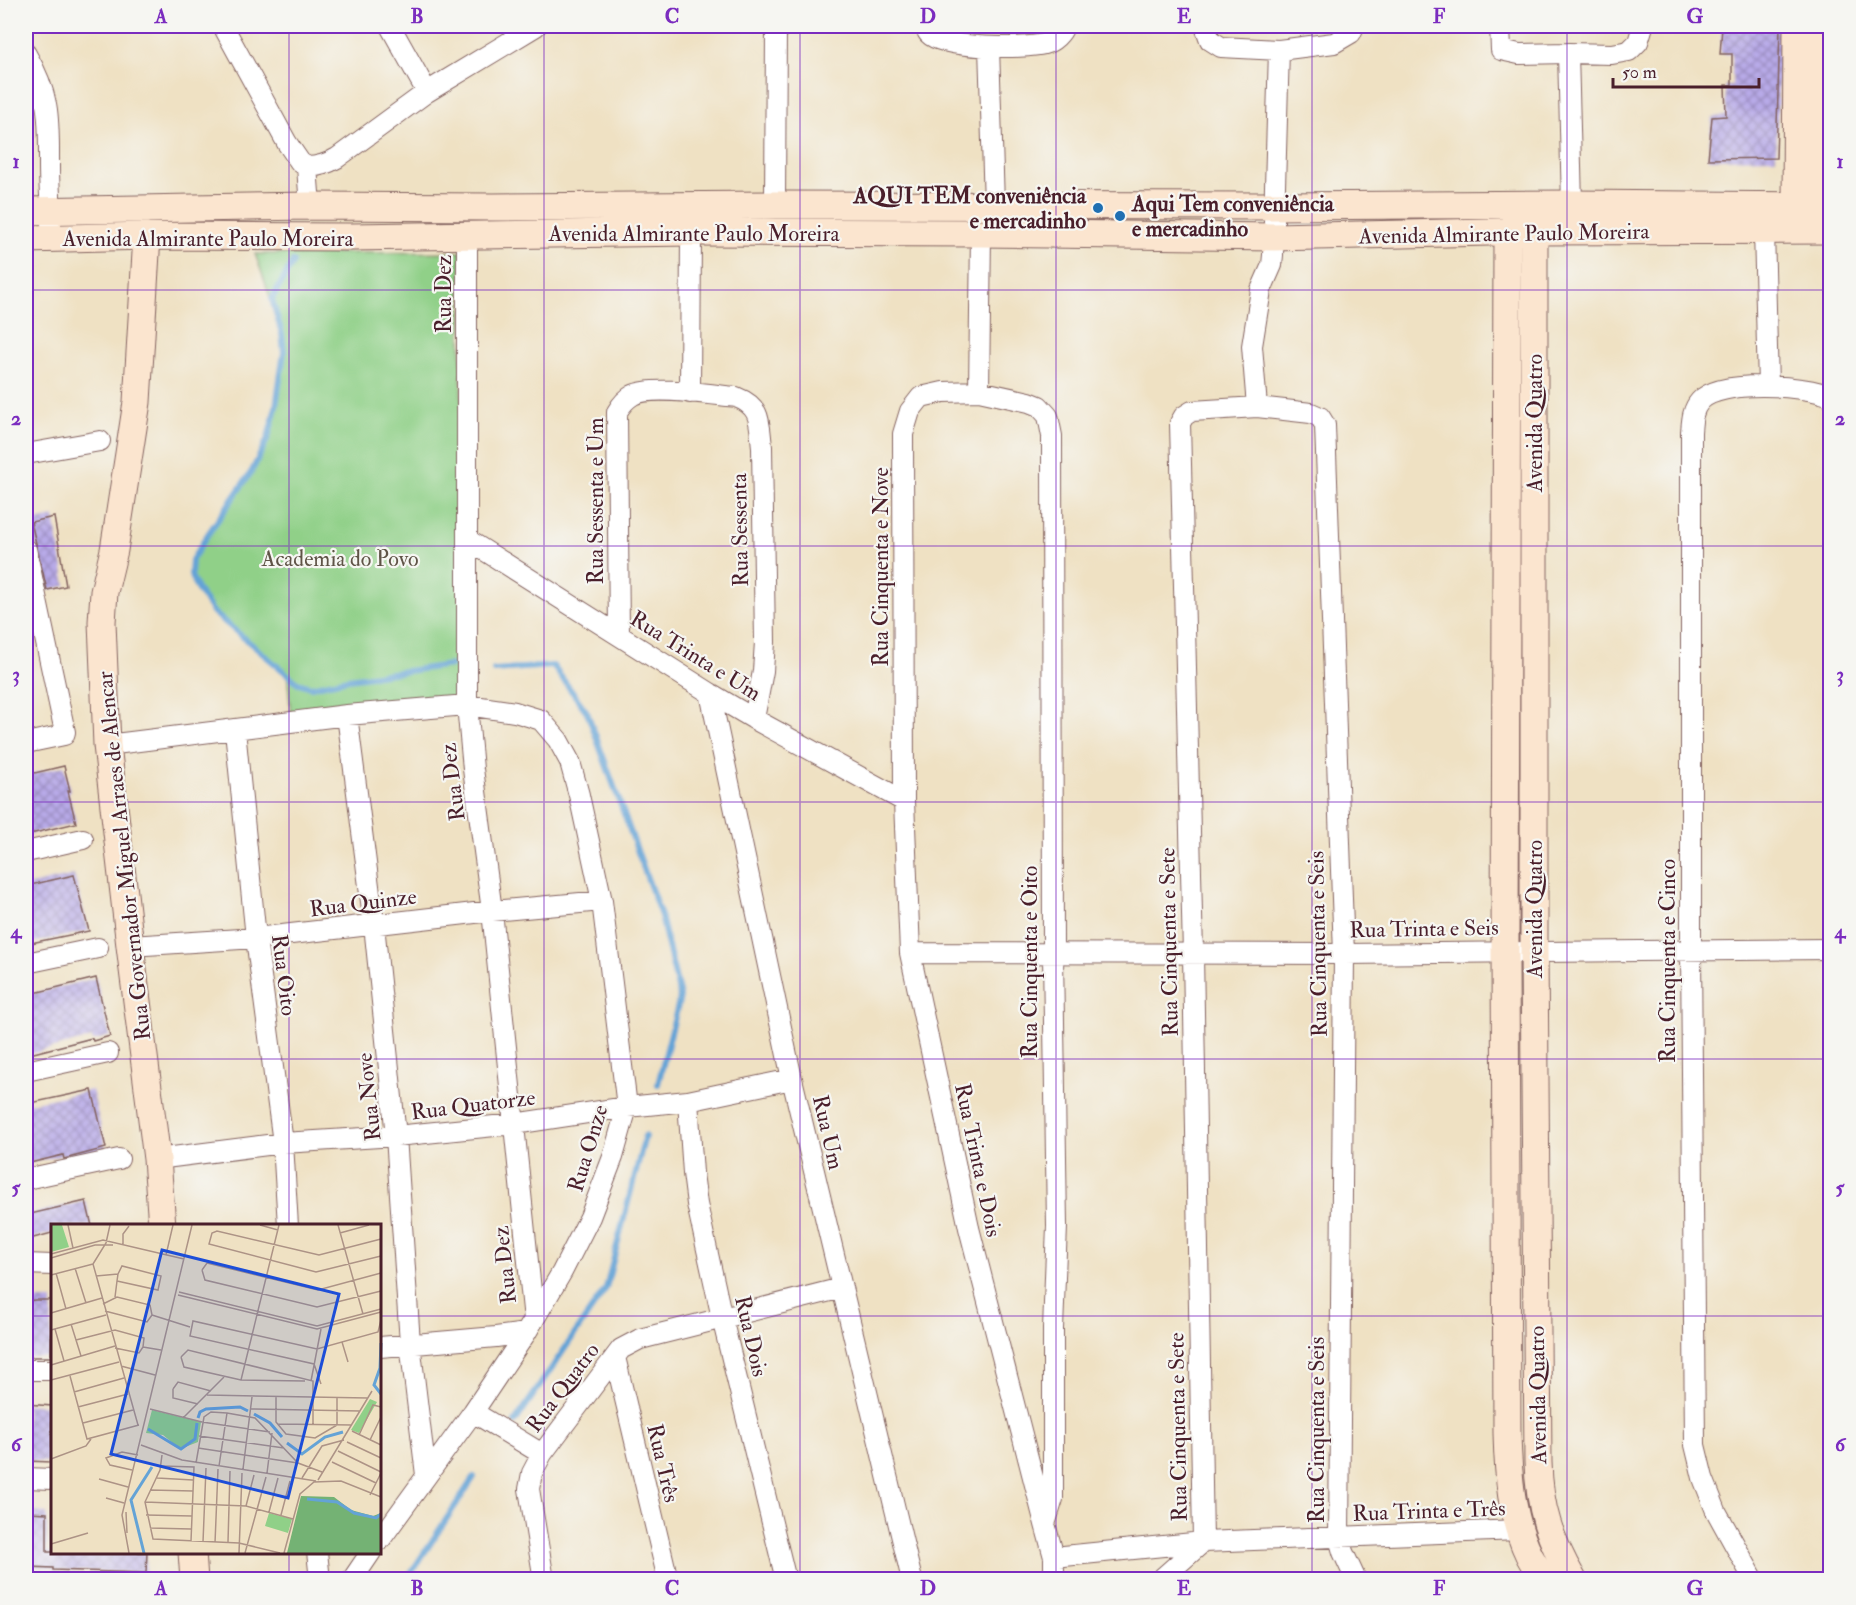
<svg xmlns="http://www.w3.org/2000/svg" width="1856" height="1605" viewBox="0 0 1856 1605" font-family="'IM FELL Double Pica',serif">
  <style>
    .green { fill: #90d088; stroke: #6d785a; stroke-width: 1.5 }
    .lines { fill: none; stroke-linecap: round; stroke-linejoin: round }
    .stream { stroke: #64a3d6; stroke-width: 6 }
    .building { fill: url(#building-cross-hatch) }
    .street-casing { stroke: #846360; stroke-width: 22 }
    .secondary-casing { stroke: #846360; stroke-width: 29 }
    .street { stroke: #fff; stroke-width: 20 }
    .secondary { stroke: #fbe5cf; stroke-width: 27 }
    .grid { fill: none; stroke: #7b2cbf; stroke-width: 1.5; stroke-opacity: 0.55 }
    .poi-dot { fill: #1f6fb2; stroke: #f6f6f2; stroke-width: 2 }
    .labels { text-anchor: middle; stroke-width: 4.5; stroke-linejoin: round; paint-order: stroke }
    .poi-label { font-size: 22px; font-weight: bold; fill: #4a1f2b; stroke: #f6f6f2; text-anchor: end }
    .street-label { font-size: 22px; fill: #4a1f2b; stroke: #f6f6f2 }
    .park-label { font-size: 22px; fill: #5f5447; stroke: #f6f6f2 }
    .inset-river { fill: none; stroke: #64a3d6; stroke-width: 3 }
    .inset-road { fill: none; stroke: #ad9386; stroke-width: 1.5 }
    .view { fill: #1d4ed8; fill-opacity: 0.15; stroke: #1d4ed8; stroke-width: 3 }
    .inset-edge { fill: none; stroke: #4a1f2b; stroke-width: 3 }
    .neatline { fill: none; stroke: #7b2cbf; stroke-width: 2 }
    .grid-label { font-size: 20px; text-anchor: middle; font-weight: bold; fill: #7b2cbf }
  </style>
  <defs>
    <pattern id="building-cross-hatch" width="8" height="8" patternUnits="userSpaceOnUse" patternTransform="scale(1.5)"><rect width="8" height="8" fill="#b8aae8"/><path d="M0 0l8 8M0 8l8-8" fill="none" stroke="#988abc"/></pattern>
  </defs>
  <rect width="100%" height="100%" fill="#f6f6f2"/>
  <filter id="ink" filterUnits="userSpaceOnUse"><feTurbulence type="fractalNoise" baseFrequency=".0167" numOctaves="2"/><feDisplacementMap in="SourceGraphic" scale="12" xChannelSelector="R" yChannelSelector="G"/><feConvolveMatrix kernelMatrix="1 2 1 2 8 2 1 2 1" color-interpolation-filters="sRGB"/></filter>
  <filter id="wash" filterUnits="userSpaceOnUse"><feTurbulence type="fractalNoise" baseFrequency=".008" numOctaves="4" result="noise"/><feDisplacementMap in="SourceGraphic" scale="24" xChannelSelector="R" yChannelSelector="G"/><feGaussianBlur stdDeviation="1.35" result="paint"/><feColorMatrix in="noise" values="0 0 0 0 0 0 0 0 0 0 0 0 0 0 0 0 0 1.4 0 .05"/><feComposite in="paint" operator="in"/></filter>
  <g filter="url(#wash)">
    <rect width="100%" height="100%" fill="#efe1c3"/>
    <path class="green" d="M461,252L462,698L291,714L287,673C260,650 201,610 192,577C187,558 205,538 215,524C234,497 256,470 268,439C276,419 283,376 284,354C285,339 278,324 274,310C268,291 262,272 255,254Z"/>
    <g class="lines">
      <path class="stream" d="M293,262L272,299L282,334L284,352L276,407L268,438L252,471L208,534L192,560L191,575L197,589L214,613L298,683L311,687L348,679L451,665
        M494,670L553,666L587,712L661,916L680,997L658,1084
        M515,1422L606,1288L645,1136
        M411,1580V1573L474,1477"/>
    </g>
    <g id="blocks">
      <path class="building" d="M1722,27H1780L1776,158L1708,159L1712,117L1726,116L1725,85H1732V54H1720Z
        M54,517L66,586L47,590L31,522Z
        M64,766L70,791H68L76,823L26,835V775Z
        M74,875L89,931L26,944V886Z
        M96,978L110,1036L93,1041L92,1038L26,1055V995Z
        M92,1090L106,1148L64,1159L63,1155L26,1164V1104Z
        M86,1201L92,1226H52V1233L26,1240V1215Z
        M35,1300H52L51,1357H26V1301Z
        M26,1404L52,1406V1462L26,1461Z
        M29,1512L47,1513V1552H147L146,1573L53,1570V1568L29,1567Z"/>
    </g>
  </g>
  <g filter="url(#ink)">
    <use href="#blocks" fill-opacity="0" stroke="#846360" stroke-width="1.5"/>
    <g class="lines">
      <g class="street-casing">
        <path id="street" d="M223,26L287,143L300,162L307,167
          M390,26L427,92
          M924,26C926,28 927,32 929,34C943,49 1024,49 1044,44C1053,42 1062,33 1064,26
          M1205,26L1210,40L1221,47L1279,50L1334,43L1351,33L1354,26
          M1500,26L1501,50L1519,54L1568,53L1612,54L1629,51L1638,42L1643,26
          M989,47L994,204
          M1568,53L1572,204
          M26,54C51,97 49,120 49,167C49,186 51,205 51,224
          M307,167C319,167 327,164 337,158L427,92L536,26
          M307,167L310,206
          M775,205L776,26
          M1764,230L1768,386
          M467,236V705L473,769L492,911L534,1320
          M979,391L981,233
          M690,393L691,232
          M1257,407L1252,346L1261,290L1272,265L1273,255L1279,50
          M26,454L100,441
          M468,540L710,693L754,719L904,801
          M26,549L65,732L64,735L26,743
          M619,635L617,412C621,405 626,399 633,395C652,385 713,395 736,397C762,407 759,422 762,447L765,642L763,671L754,719
          M710,693L792,1079L912,1580
          M347,715L374,925L396,1136L410,1343L426,1475
          M235,730L256,938L283,1143L288,1226
          M107,745L347,715L467,705L515,712L541,720L558,740L570,762L579,795L602,901L627,1107L613,1157L590,1217L562,1272L526,1333L473,1412L380,1540
          M26,852L83,839
          M130,946L256,938L492,911L602,901
          M910,953L1344,954L1830,949
          M26,963L98,948
          M26,1071L108,1053
          M688,1101L693,1173L697,1204L722,1318L786,1580
          M157,1159L283,1143L396,1136L514,1124L627,1107L688,1101L792,1079
          M26,1179L119,1159
          M26,1264L52,1265
          M380,1347L496,1337L526,1333
          M615,1357L668,1580
          M26,1370H52
          M473,1412L542,1454
          M26,1478L52,1479
          M1045,1524L969,1228L910,953L904,801L903,434L910,411L921,397L943,392L979,391L1029,402L1039,406L1048,416L1052,436L1053,955L1057,1226L1053,1329V1499L1045,1524L1054,1557V1570L1051,1580
          M317,1552L320,1580
          M1054,1557L1203,1542L1519,1530
          M352,1580L371,1552
          M544,1580L529,1489L532,1473L542,1454L621,1349L640,1339L842,1288
          M1160,1580L1203,1542L1193,954L1180,423L1184,416L1192,411L1257,407L1311,413L1320,417L1325,425L1344,954L1339,1538L1343,1552L1356,1580
          M1754,1580L1716,1511L1703,1478L1695,1445L1691,949V432C1692,421 1692,410 1700,401C1719,379 1806,385 1830,396"/>
      </g>
      <g class="secondary-casing">
        <path id="secondary" d="M1819,26L1822,206
          M1796,206L1797,26
          M26,211L310,206L493,207L775,205L1275,206L1572,204L1830,206
          M1507,231L1505,951L1507,1433C1508,1474 1511,1518 1529,1555C1533,1563 1539,1571 1543,1580
          M1534,231V951L1538,1462C1539,1508 1550,1540 1573,1580
          M147,236L137,402L114,550L104,592L102,622L107,745L130,946L157,1159L162,1226
          M26,239L147,236L351,237L691,232L981,233L1274,237L1534,231L1830,230
          M192,1552L194,1580"/>
      </g>
      <use href="#street" class="street"/>
      <use href="#secondary" class="secondary"/>
    </g>
  </g>
  <path class="grid" d="M289,26V1226M544,26V1580M800,26V1580M1056,26V1580M1312,26V1580M1567,26V1580M26,290H1830M26,546H1830M26,802H1830M26,1059H1830M26,1316H52M380,1316H1830M289,1552V1580"/>
  <g class="poi-dot">
    <circle cx="1098" cy="208" r="6"/>
    <circle cx="1120" cy="216" r="6"/>
  </g>
  <g class="labels">
    <g class="poi-label">
      <text x="1086" y="203">AQUI TEM conveniência<tspan x="1086" dy="25">e mercadinho</tspan></text>
      <text x="1132" y="211" text-anchor="start">Aqui Tem conveniência<tspan x="1132" dy="25">e mercadinho</tspan></text>
    </g>
    <g class="street-label">
      <text x="694" y="241">Avenida Almirante Paulo Moreira</text>
      <text transform="translate(1504 233) rotate(-1)" y="8">Avenida Almirante Paulo Moreira</text>
      <text x="208" y="246">Avenida Almirante Paulo Moreira</text>
      <text transform="translate(443 294) rotate(-90)" y="8">Rua Dez</text>
      <text transform="translate(1534 423) rotate(-90)" y="8">Avenida Quatro</text>
      <text transform="translate(595 501) rotate(-90)" y="8">Rua Sessenta e Um</text>
      <text transform="translate(739 530) rotate(-91)" y="8">Rua Sessenta</text>
      <text transform="translate(880 567) rotate(-90)" y="8">Rua Cinquenta e Nove</text>
      <text transform="translate(696 655) rotate(32)" y="8">Rua Trinta e Um</text>
      <text transform="translate(452 782) rotate(-97)" y="8">Rua Dez</text>
      <text transform="translate(123 856) rotate(-96)" y="8">Rua Governador Miguel Arraes de Alencar</text>
      <text transform="translate(363 902) rotate(-7)" y="8">Rua Quinze</text>
      <text transform="translate(1534 909) rotate(-90)" y="8">Avenida Quatro</text>
      <text transform="translate(1424 928) rotate(-1)" y="8">Rua Trinta e Seis</text>
      <text transform="translate(1168 942) rotate(-91)" y="8">Rua Cinquenta e Sete</text>
      <text transform="translate(1317 944) rotate(-91)" y="8">Rua Cinquenta e Seis</text>
      <text transform="translate(1667 961) rotate(-90)" y="8">Rua Cinquenta e Cinco</text>
      <text transform="translate(1029 962) rotate(-90)" y="8">Rua Cinquenta e Oito</text>
      <text transform="translate(285 975) rotate(83)" y="8">Rua Oito</text>
      <text transform="translate(368 1097) rotate(-96)" y="8">Rua Nove</text>
      <text transform="translate(473 1104) rotate(-7)" y="8">Rua Quatorze</text>
      <text transform="translate(829 1132) rotate(77)" y="8">Rua Um</text>
      <text transform="translate(587 1148) rotate(-73)" y="8">Rua Onze</text>
      <text transform="translate(979 1160) rotate(78)" y="8">Rua Trinta e Dois</text>
      <text transform="translate(504 1265) rotate(-96)" y="8">Rua Dez</text>
      <text transform="translate(752 1336) rotate(77)" y="8">Rua Dois</text>
      <text transform="translate(562 1387) rotate(-53)" y="8">Rua Quatro</text>
      <text transform="translate(1537 1395) rotate(-91)" y="8">Avenida Quatro</text>
      <text transform="translate(1177 1427) rotate(-91)" y="8">Rua Cinquenta e Sete</text>
      <text transform="translate(1316 1430) rotate(-90)" y="8">Rua Cinquenta e Seis</text>
      <text transform="translate(664 1463) rotate(77)" y="8">Rua Três</text>
      <text transform="translate(1429 1510) rotate(-2)" y="8">Rua Trinta e Três</text>
    </g>
    <g class="park-label">
      <text x="340" y="566">Academia do Povo</text>
    </g>
  </g>
  <g transform="translate(51 1224)">
    <rect width="330" height="330" fill="#efe1c3"/>
    <path d="M0,1H11L18,23L0,28ZM319,175L326,178L308,209L300,206ZM101,186L150,198L147,218L129,225L112,211L95,209ZM218,289L241,295L237,309L214,302Z" fill="#90d088"/>
    <path d="M250,272L283,273L300,286L322,292L330,289V329H236Z" fill="#74b274"/>
    <path class="inset-river" d="M330,119L329,144L323,161L330,170M203,190L219,199L231,213M147,194L149,188L155,185L189,183L197,187M97,205L130,225L144,215L146,199M236,219L251,230L274,213L292,208M256,275L286,278L303,289L325,294L330,290M93,329L80,276L101,243"/>
    <path class="inset-road" d="M17,1L22,24M209,1L227,6M287,1L312,90M289,9L318,1M330,15L268,31L166,7L161,9L158,20L265,48L330,32M72,20V10L78,2M0,30L52,16L133,35M115,31L122,1M0,34L44,21H62M42,40L87,201M42,40L55,19L59,1M24,44L35,79M151,46L154,56L266,83L330,67M151,46L156,39L267,66L330,49M5,49L15,85M0,51L42,40M45,52L67,50M128,68L266,102L330,85M127,71L266,105L330,88M64,73L66,57L67,50L71,42L110,52L107,66L66,57M52,80L66,73L99,81L101,91M54,87L96,98L101,91M0,89L51,74M101,91L139,103M20,100L30,132M4,105L13,137M0,106L55,91M25,116L64,106L93,114L92,123M291,118L297,138M92,123L110,126M64,124L88,129L92,123M130,133L137,126L262,157V200M130,133L133,143L190,156L254,157M0,141L64,122M70,142L104,151M19,152L36,215L88,201M0,156L68,138M190,156L228,1M260,157L270,105M270,160L263,140L139,112L142,97L266,125L327,108L330,96M122,165L127,158L160,167M122,165V174L147,180M23,168L73,154M156,171L317,174M225,173V198L235,210L264,214L286,201V174M27,183L77,170M99,185L151,198L219,208M200,185L309,187M132,194L173,153M32,199L82,186M227,200L301,201M301,207L330,221M308,211L322,181L330,183M148,212L233,224M319,216L330,193M296,218L330,234M90,221L131,236L265,257M147,224L247,239M287,227L330,248M111,231L109,246L94,278L102,315L188,319L229,329M0,235L35,222L40,215M281,238L325,259M145,239L153,193L160,188L176,189L204,194L247,239L271,248M111,242L143,243L140,317M168,242L176,189M192,245L201,173M81,246L59,241L55,234L71,228L87,231M216,249L221,209M106,254L142,256M251,254L271,222L293,216M48,255L77,263M267,256L321,167M99,266L142,267M319,271L330,249M55,274L73,279M94,278L195,282L242,295M195,282L203,251M75,288L76,309M218,288L227,254M95,291L141,292M230,291L239,257M99,304L140,305M152,318L155,244M177,318L179,247M164,319L167,245M0,320L37,309M78,329L71,291L141,1M188,329L191,249M194,329L215,253M233,329L249,270L263,258L290,257L330,273"/>
    <path class="view" d="M111,26L288,70L237,274L60,230Z"/>
    <rect width="330" height="330" class="inset-edge"/>
  </g>
  <rect width="1856" height="1605" fill="none" stroke="#f6f6f2" stroke-width="66"/>
  <path d="M1613 78v9h146v-9" fill="none" stroke="#4a1f2b" stroke-width="3"/>
  <text x="1622" y="78" font-size="18" fill="#4a1f2b" stroke="#f6f6f2" stroke-width="4.5" paint-order="stroke">50 m</text>
  <rect x="33" y="33" width="1790" height="1539" class="neatline"/>
  <g class="grid-label">
    <text x="161" y="23">A</text>
    <text x="417" y="23">B</text>
    <text x="672" y="23">C</text>
    <text x="928" y="23">D</text>
    <text x="1184" y="23">E</text>
    <text x="1439" y="23">F</text>
    <text x="1695" y="23">G</text>
    <text x="16" y="168">1</text>
    <text x="1840" y="168">1</text>
    <text x="16" y="425">2</text>
    <text x="1840" y="425">2</text>
    <text x="16" y="681">3</text>
    <text x="1840" y="681">3</text>
    <text x="16" y="938">4</text>
    <text x="1840" y="938">4</text>
    <text x="16" y="1194">5</text>
    <text x="1840" y="1194">5</text>
    <text x="16" y="1451">6</text>
    <text x="1840" y="1451">6</text>
    <text x="161" y="1595">A</text>
    <text x="417" y="1595">B</text>
    <text x="672" y="1595">C</text>
    <text x="928" y="1595">D</text>
    <text x="1184" y="1595">E</text>
    <text x="1439" y="1595">F</text>
    <text x="1695" y="1595">G</text>
  </g>
</svg>
